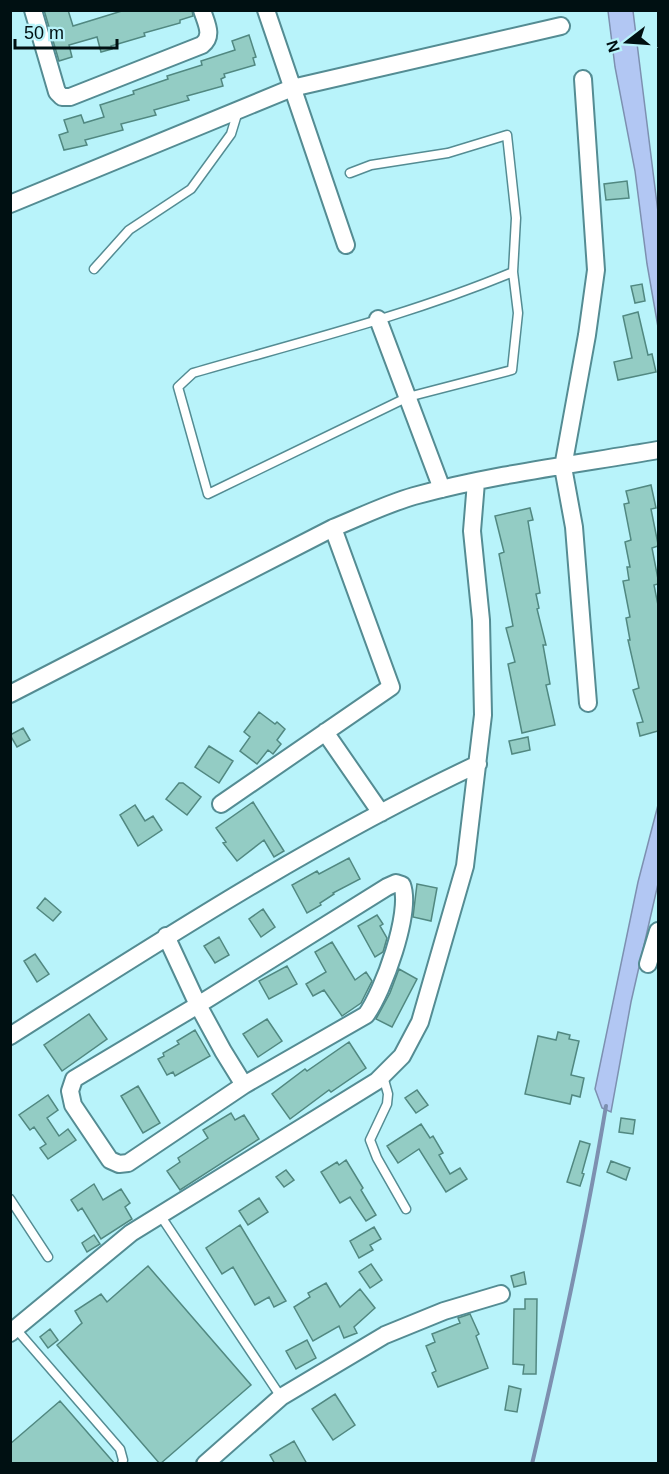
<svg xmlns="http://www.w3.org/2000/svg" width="669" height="1474" viewBox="0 0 669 1474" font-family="Helvetica,sans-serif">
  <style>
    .water { fill: #b2c7f3; stroke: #7d90b0; stroke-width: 1.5 }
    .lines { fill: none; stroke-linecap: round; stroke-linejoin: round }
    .stream { stroke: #7d90b0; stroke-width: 4 }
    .building { fill: #93ccc4; stroke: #518881; stroke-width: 1.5 }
    .lane-casing { stroke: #548c93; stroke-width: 11 }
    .street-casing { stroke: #548c93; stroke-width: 20 }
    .lane { stroke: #fff; stroke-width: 8 }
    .street { stroke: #fff; stroke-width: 16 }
  </style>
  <rect width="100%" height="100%" fill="#b8f3fa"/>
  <path class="water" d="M608,11H633L658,212V327L647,264L635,171L615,67Z
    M658,805V884L631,1002L611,1112L602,1108L595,1089L638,882Z"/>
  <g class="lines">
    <path class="stream" d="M532,1464C560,1345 586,1226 606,1106"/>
  </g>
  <path class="building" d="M44,10H68L73,26L125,10H192L193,16L180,20V23L144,33L145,36L111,46L112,49L101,52L97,37L69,45L72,57L59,61Z
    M249,35L256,57L253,58L255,65L224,74L225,77L221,79L223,86L187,96L189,100L154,110L156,115L121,124L123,130L85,140L87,145L64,150L59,135L68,132L64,120L81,115L84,123L104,117L100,105L134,94L133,91L168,79L167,76L202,65L201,61L235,50L232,41Z
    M627,181L629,198L606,200L604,184Z
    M642,284L645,301L635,303L631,286Z
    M638,312L648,355L652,354L656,372L618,380L614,362L632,358L623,316Z
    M651,485L656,508L651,509L658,544V546L652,548L658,579V584L654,585L658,605V731L640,736L637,723L643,722L633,690L639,688L628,640H630L626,618L630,617L623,581L629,580L627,567H630L625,542L631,540L624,504L629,503L626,491Z
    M530,508L533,520L528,521L540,593L536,594L539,608L537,609L546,645H543L550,684L546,685L555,725L522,733L508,664L515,662L506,628L513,626L499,554L504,552L495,516Z
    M259,712L275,724L277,722L285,729L277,740L281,744L273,754L268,750L257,764L240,751L250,737L244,732Z
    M23,728L30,740L17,747L10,735Z
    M528,737L530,750L512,754L509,741Z
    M209,746L233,761L219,783L195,767Z
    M179,783H183L201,797L187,815L166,799Z
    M253,802L284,851L274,857L264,840L237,861L223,843L226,842L216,828Z
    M135,805L145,821L153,816L162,830L138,846L120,815Z
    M349,858L360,879L333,893L334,894L320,903L321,905L307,913L292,885L317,871L319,874Z
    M417,884L437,888L431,921L413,917Z
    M45,898L61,912L53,921L37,908Z
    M263,909L275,927L261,937L249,919Z
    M377,915L383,924L380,926L387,938L383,952L375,957L358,926Z
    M219,937L229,955L215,963L204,946Z
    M332,942L355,980L366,972L372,981L361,1003L342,1016L324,990L313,996L306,984L326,972L315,952Z
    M35,954L49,974L37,982L24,961Z
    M287,966L297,984L269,999L259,981Z
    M399,969L417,979L392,1027L376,1019L390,993Z
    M89,1014L107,1039L62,1071L44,1045Z
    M267,1019L282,1041L258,1057L243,1034Z
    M195,1030L210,1056L175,1076L173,1072L167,1075L158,1059L164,1056L163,1053L179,1044L177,1041Z
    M558,1032L570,1035L569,1039L579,1041L571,1075L584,1078L580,1097L572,1095L570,1104L525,1094L538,1036L556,1040Z
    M349,1042L366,1068L331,1092L329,1090L290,1119L272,1094L305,1069L307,1071Z
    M138,1086L160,1123L143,1133L121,1096Z
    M417,1090L428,1105L416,1113L405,1098Z
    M48,1095L58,1110L47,1118L59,1136L68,1129L76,1140L48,1159L40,1148L46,1144L34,1127L30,1130L19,1115Z
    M231,1113L235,1120L244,1115L259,1139L180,1190L167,1171L180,1162L178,1158L208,1138L203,1130Z
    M621,1118L635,1120L633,1134L619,1132Z
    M421,1124L430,1138L433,1136L443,1153L439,1155L450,1174L460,1168L467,1179L446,1192L419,1149L398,1163L387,1146Z
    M580,1141L590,1144L582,1173L584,1174L580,1186L567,1182Z
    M346,1160L363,1188L361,1190L376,1215L366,1221L350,1197L340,1203L321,1172L337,1162L339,1165Z
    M611,1161L630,1168L626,1180L607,1172Z
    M286,1170L294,1180L284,1187L276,1177Z
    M94,1184L103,1200L121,1189L130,1203L125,1207L132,1219L101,1239L82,1208L78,1211L71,1200Z
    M259,1198L268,1212L248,1225L239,1211Z
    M240,1225L286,1301L274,1307L269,1297L255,1305L233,1267L222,1274L206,1248Z
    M374,1227L381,1239L370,1245L373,1250L359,1258L350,1241Z
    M94,1235L100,1244L87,1252L82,1243Z
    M371,1264L382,1280L370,1288L359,1272Z
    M148,1266L251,1385L160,1464L57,1345L82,1323L75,1311L101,1294L107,1302Z
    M524,1272L526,1284L514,1287L511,1276Z
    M326,1283L340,1307L360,1289L375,1308L354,1327L357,1333L344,1338L339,1326L313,1341L294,1307L310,1297L308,1293Z
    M525,1299H537L536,1374H523L524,1365L513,1364L514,1309H525Z
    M470,1314L479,1334L476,1336L488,1368L438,1387L432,1373L436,1371L426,1346L435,1342L432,1334L460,1323L458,1318Z
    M50,1329L58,1340L48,1348L40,1337Z
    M307,1340L316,1358L296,1369L286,1351Z
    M509,1386L521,1389L517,1412L505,1410Z
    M335,1394L355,1425L333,1440L312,1409Z
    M60,1401L115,1464H10V1444Z
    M294,1441L307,1464H275L270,1455Z"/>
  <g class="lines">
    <g class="lane-casing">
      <path id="lane" d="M350,173L371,165L448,153L507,135L516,218L513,272L518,313L512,370L408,397L208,494L178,387L193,373C300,342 410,315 513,272
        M94,269L129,230L191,189L231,134L238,111
        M383,1076L388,1094L387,1104L370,1140L377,1158L406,1209
        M10,1199L48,1257
        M160,1215L281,1397
        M16,1329L120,1449L123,1460L122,1464"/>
    </g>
    <g class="street-casing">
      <path id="street" d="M33,10L57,92L62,97H70L202,45C214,36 206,23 202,10
        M266,10L346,245
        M583,79L596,270L587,335L563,467L574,527L588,703
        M10,204L292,88L561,26
        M378,319L442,489
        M10,694L333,528C360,517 386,504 414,496C494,474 577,464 658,450
        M325,732L381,813
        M221,804L391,687L333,528
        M396,883L402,885C412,912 383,992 366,1015L244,1085L128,1163L119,1164L110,1160L73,1105L70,1091L74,1079L198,1005L387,887Z
        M166,936L198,1005L223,1051L244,1085
        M648,964L658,931
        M10,1036C163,939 314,841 478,764
        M10,1333L131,1233L377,1081L402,1056L420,1022L465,866L483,715L481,620L472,531L476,482
        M205,1464L281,1397L385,1335L444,1311L501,1294"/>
    </g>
    <use href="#lane" class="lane"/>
    <use href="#street" class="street"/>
  </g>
  <rect width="669" height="1474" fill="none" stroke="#001012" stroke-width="24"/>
  <g transform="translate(627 42) rotate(253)" stroke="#b8f3fa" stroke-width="4.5" paint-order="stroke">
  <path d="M0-4.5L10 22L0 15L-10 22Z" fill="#001012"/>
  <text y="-9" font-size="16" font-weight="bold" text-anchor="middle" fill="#001012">N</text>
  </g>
  <path d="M15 39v9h102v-9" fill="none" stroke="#001012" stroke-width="3"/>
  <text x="24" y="39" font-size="18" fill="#001012" stroke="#b8f3fa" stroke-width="4.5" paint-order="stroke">50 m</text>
</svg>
